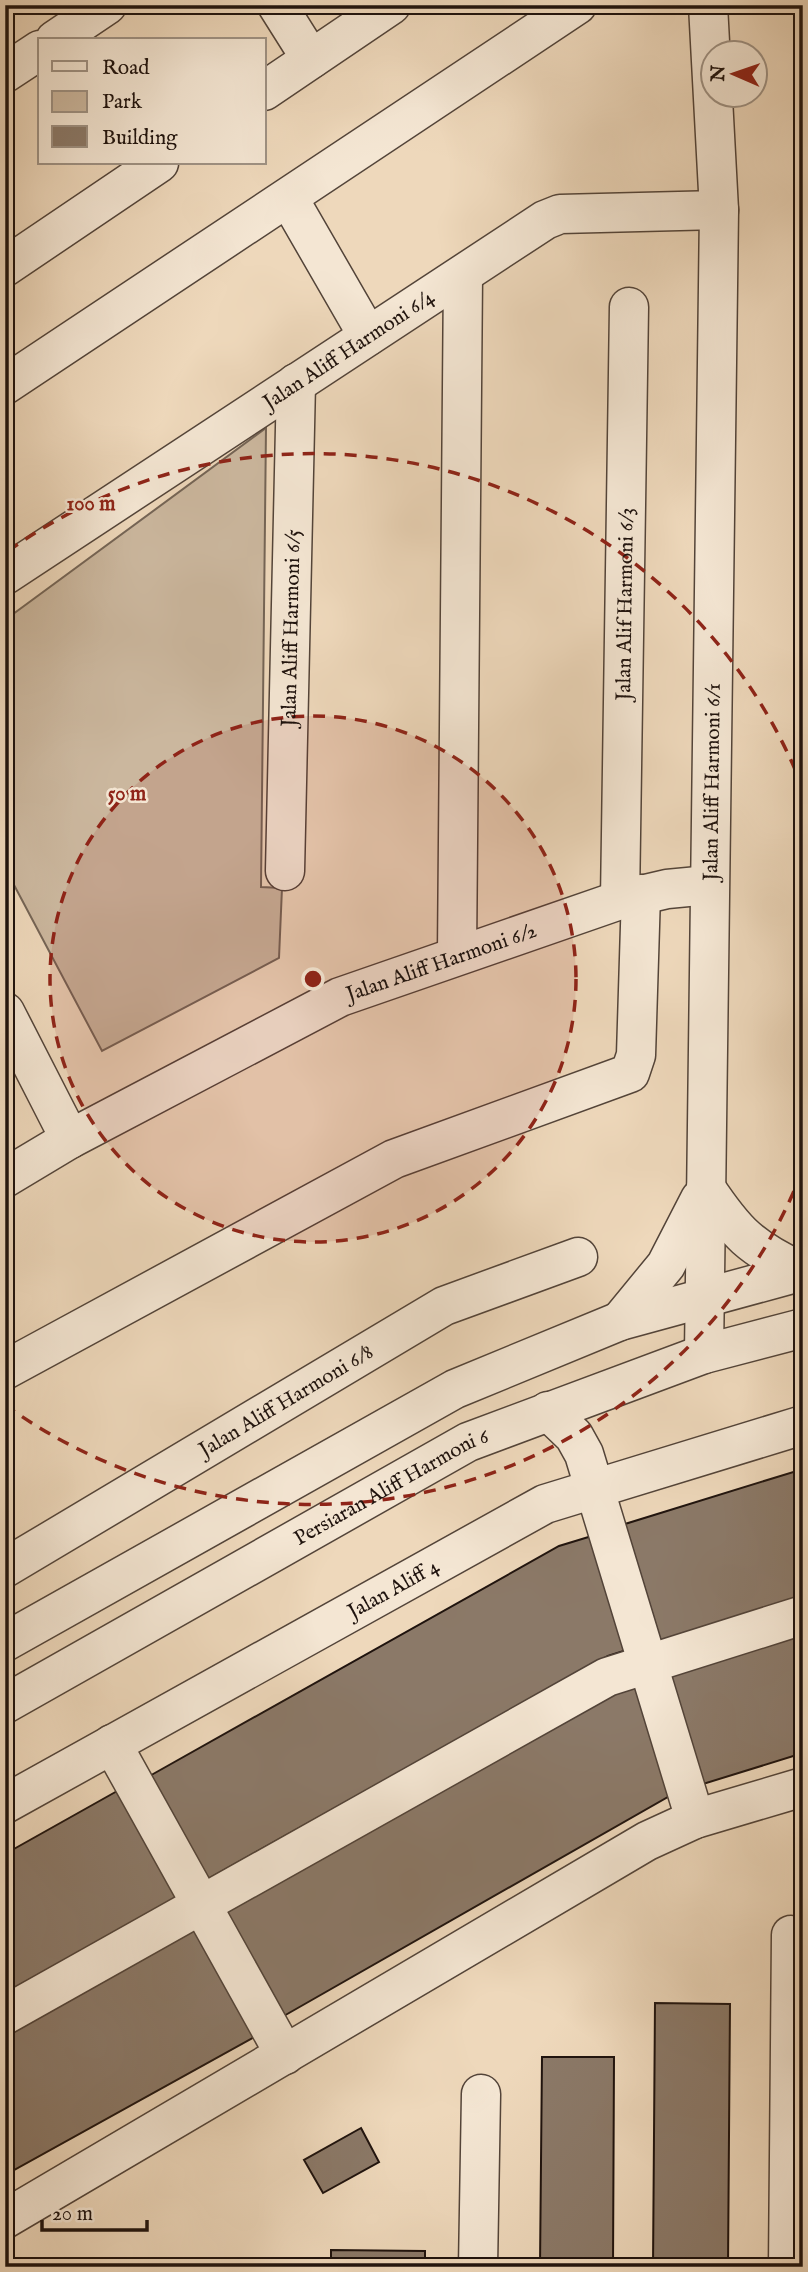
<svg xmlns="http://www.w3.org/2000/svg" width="808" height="2272" viewBox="0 0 808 2272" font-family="'IM FELL English',serif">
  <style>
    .green { fill: #cbb79e; stroke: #756556; stroke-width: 2 }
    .building { fill: #8b7968; stroke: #1f130e; stroke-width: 2 }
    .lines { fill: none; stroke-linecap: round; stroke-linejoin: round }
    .minor-casing { stroke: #534439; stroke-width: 41 }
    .minor { stroke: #f4e6d3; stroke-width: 38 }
    .ring { fill: none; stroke: #8f2418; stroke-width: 3.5; stroke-dasharray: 12 9 }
    .labels { text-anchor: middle; stroke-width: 5; stroke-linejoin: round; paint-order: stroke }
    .street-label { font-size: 21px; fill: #1f130e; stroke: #f4e6d3 }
    .centre { fill: #8f2418; stroke: #f4e6d3; stroke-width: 3.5 }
    .ring-label { font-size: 21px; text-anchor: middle; font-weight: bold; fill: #8f2418; stroke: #f4e6d3; stroke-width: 5; stroke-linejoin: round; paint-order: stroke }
  </style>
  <rect width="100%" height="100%" fill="#eed8bb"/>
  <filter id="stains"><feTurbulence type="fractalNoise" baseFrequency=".00286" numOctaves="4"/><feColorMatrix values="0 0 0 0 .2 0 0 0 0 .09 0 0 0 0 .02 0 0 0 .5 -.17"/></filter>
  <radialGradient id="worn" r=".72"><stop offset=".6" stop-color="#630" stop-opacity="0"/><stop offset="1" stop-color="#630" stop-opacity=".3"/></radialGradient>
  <path class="green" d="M266,428L261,887L282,888L279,958L102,1051L5,868V620Z"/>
  <path class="building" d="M803,1469V1598L661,1642L625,1524Z
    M595,1535L630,1649L608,1656L206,1880L146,1778L559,1546Z
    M803,1633V1753L703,1784L669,1677Z
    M642,1683L673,1794L282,2017L225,1913L620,1689Z
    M119,1790L178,1897L5,1993V1854Z
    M197,1922L258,2035L5,2175V2028Z
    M655,2003L730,2004L728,2267H653Z
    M542,2057H614L613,2267H540Z
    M361,2128L379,2162L323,2193L304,2160Z
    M331,2250L425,2251V2267H331Z"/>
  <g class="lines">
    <g class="minor-casing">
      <g id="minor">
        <path d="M277,5L311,59"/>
        <path d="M55,40L107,5"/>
        <path d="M5,73L40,50"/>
        <path d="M264,91L391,5"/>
        <path d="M289,199L368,336"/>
        <path d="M5,267L159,163"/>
        <path d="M5,385L577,5"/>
        <path id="s1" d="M5,575L545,220L560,214L719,210"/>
        <path id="s2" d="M285,871L296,383"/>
        <path id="s3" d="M620,900L629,307"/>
        <path d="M457,954L463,275"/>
        <path d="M5,1012L70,1139"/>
        <path id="s4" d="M5,1178L70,1139L340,997L620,900L667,889L709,885"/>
        <path d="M706,1188C736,1233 751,1248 800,1271"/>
        <path d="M620,1321L666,1265L700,1199"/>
        <path id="s5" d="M704,1354L719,210L708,5"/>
        <path d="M5,1370L394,1159L630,1073L636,1055L641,894"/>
        <path d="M548,1411L574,1436L584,1454L695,1819"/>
        <path id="s6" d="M5,1568L444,1306L578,1257"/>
        <path d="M5,1642L455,1389L620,1321L803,1271"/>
        <path id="s7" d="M5,1704L468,1442L704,1354L803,1328"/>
        <path d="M112,1744L285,2055"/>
        <path id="s8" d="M5,1804L545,1504L803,1425"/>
        <path d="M5,2015L607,1677L803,1615"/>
        <path d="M5,2219L647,1841L695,1819L803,1787"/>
        <path d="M478,2267L481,2094"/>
        <path d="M788,2267L791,1935"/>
      </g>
    </g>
    <use href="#minor" class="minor"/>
  </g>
  <circle cx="313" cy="979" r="263" fill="#8f2418" fill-opacity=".12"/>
  <g class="ring">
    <circle cx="313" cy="979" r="263"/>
    <path d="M802 1172A526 526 0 0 1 8 1407M8 551A526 526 0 0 1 802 786"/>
  </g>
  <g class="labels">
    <g class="street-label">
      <text dy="7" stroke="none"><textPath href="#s1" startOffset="411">Jalan Aliff Harmoni 6/4</textPath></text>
      <text dy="7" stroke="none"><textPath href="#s3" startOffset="296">Jalan Alif Harmoni 6/3</textPath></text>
      <text dy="7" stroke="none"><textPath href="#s2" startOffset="243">Jalan Aliff Harmoni 6/5</textPath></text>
      <text dy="7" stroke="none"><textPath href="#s5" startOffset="572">Jalan Aliff Harmoni 6/1</textPath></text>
      <text dy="7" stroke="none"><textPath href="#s4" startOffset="488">Jalan Aliff Harmoni 6/2</textPath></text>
      <text dy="7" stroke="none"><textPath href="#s6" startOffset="327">Jalan Aliff Harmoni 6/8</textPath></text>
      <text dy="7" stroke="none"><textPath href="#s7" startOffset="443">Persiaran Aliff Harmoni 6</textPath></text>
      <text dy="7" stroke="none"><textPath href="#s8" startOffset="444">Jalan Aliff 4</textPath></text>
    </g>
  </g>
  <circle cx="313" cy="979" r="10" class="centre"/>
  <g class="ring-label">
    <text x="91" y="510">100 m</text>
    <text x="127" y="800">50 m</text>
  </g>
  <rect width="808" height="2272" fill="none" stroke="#eed8bb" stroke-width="28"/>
  <rect x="7" y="7" width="794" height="2258" fill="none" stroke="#1f130e" stroke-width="3.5"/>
  <rect x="14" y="14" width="780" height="2244" fill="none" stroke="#1f130e" stroke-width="2"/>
  <rect x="38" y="38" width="228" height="126" fill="#f4e6d3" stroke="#9f9284" stroke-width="2"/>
  <rect x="52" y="61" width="35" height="10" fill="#f4e6d3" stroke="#9f9284" stroke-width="2"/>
  <text x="102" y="74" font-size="21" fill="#1f130e">Road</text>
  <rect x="52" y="91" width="35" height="21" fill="#cbb79e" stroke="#9f9284" stroke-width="2"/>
  <text x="102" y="108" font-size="21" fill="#1f130e">Park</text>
  <rect x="52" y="126" width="35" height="21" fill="#8b7968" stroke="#9f9284" stroke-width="2"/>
  <text x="102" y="144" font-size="21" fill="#1f130e">Building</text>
  <g transform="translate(734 74) rotate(272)"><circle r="33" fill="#f4e6d3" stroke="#9f9284" stroke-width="2"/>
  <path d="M0-5L12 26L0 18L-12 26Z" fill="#8f2418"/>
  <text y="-10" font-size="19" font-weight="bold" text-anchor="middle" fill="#1f130e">N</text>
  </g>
  <path d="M42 2220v10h105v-10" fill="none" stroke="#1f130e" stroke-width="3.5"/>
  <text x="52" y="2220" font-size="21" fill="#1f130e" stroke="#f4e6d3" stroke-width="5" paint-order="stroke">20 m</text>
  <rect width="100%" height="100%" filter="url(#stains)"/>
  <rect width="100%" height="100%" fill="url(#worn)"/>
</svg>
